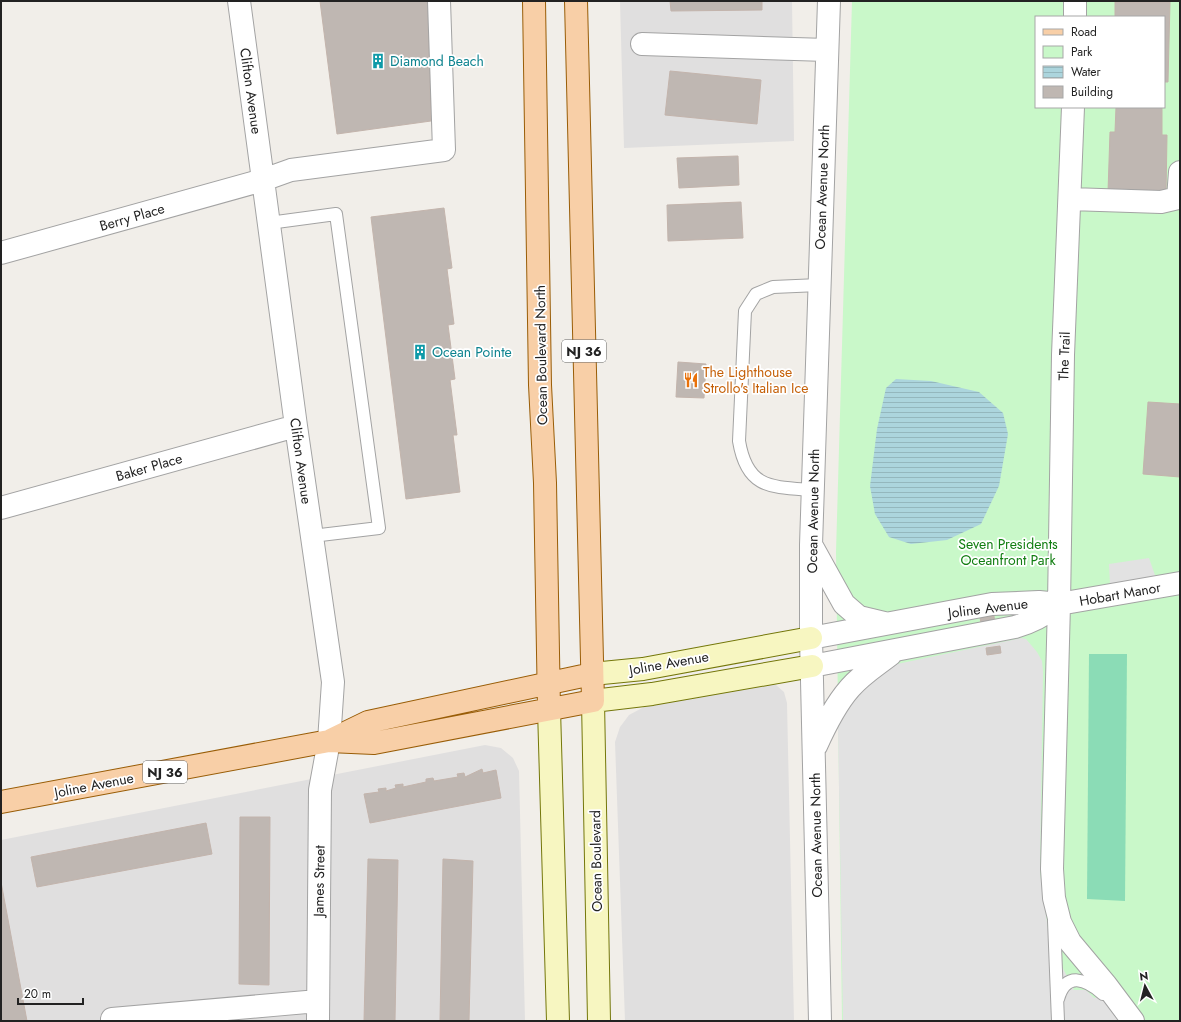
<svg xmlns="http://www.w3.org/2000/svg" width="1181" height="1022" viewBox="0 0 1181 1022" font-family="Jost,sans-serif">
  <style>
    .residential { fill: #e0dfdf }
    .park { fill: #c9f8c9; fill-rule: evenodd }
    .pitch { fill: #8bdcb6 }
    .parking { fill: #e2e2e2 }
    .water { fill: url(#water-rules) }
    .building { fill: #bfb7b2; stroke: #c3b4ac }
    .lines { fill: none; stroke-linecap: round; stroke-linejoin: round }
    .lane-casing { stroke: #a3a3a3; stroke-width: 14 }
    .street-casing { stroke: #a3a3a3; stroke-width: 24 }
    .secondary-casing { stroke: #74770a; stroke-width: 24 }
    .primary-casing { stroke: #995d07; stroke-width: 24 }
    .lane { stroke: #fff; stroke-width: 12 }
    .street { stroke: #fff; stroke-width: 22 }
    .secondary { stroke: #f7f6c1; stroke-width: 22 }
    .primary { stroke: #f8cfa7; stroke-width: 22 }
    .labels { text-anchor: middle; stroke-width: 3.5; stroke-linejoin: round; paint-order: stroke }
    .shield { fill: #fff; stroke: #646464; stroke-width: 1 }
    .shield-label { font-size: 13px; font-weight: bold; fill: #222 }
    .culture-label { font-size: 14px; fill: #0d838f; stroke: #fff; text-anchor: start }
    .street-label { font-size: 14px; fill: #222; stroke: #fff }
    .food-label { font-size: 14px; fill: #c56008; stroke: #fff; text-anchor: start }
    .park-label { font-size: 14px; fill: #117e11; stroke: #fff }
  </style>
  <defs>
    <pattern id="water-rules" width="6" height="5" patternUnits="userSpaceOnUse"><rect width="6" height="5" fill="#acd5dd"/><path d="M0 2.5h6" fill="none" stroke="#94b7bd"/></pattern>
  </defs>
  <rect width="100%" height="100%" fill="#f1eee9"/>
  <path class="residential" d="M620,1H792L794,141L624,148Z
    M770,684L776,685L784,692L787,703L794,1021H625L615,742L620,727L629,715L644,707Z
    M485,745L501,748L513,758L519,771L525,1021H1V840Z"/>
  <path class="park" d="M852,1H1180V1021H842L836,552ZM1036,17H1164V107H1036Z"/>
  <path class="pitch" d="M1089,654H1127L1125,901L1087,899Z"/>
  <path class="parking" d="M1149,558L1156,578L1110,585L1109,564Z
    M1021,638L1026,639L1037,652L1042,661L1043,672L1040,873L1050,943L1074,990H1086L1094,998L1101,996L1120,1021H843L838,729L841,713L874,677L897,664Z"/>
  <path class="water" d="M896,379L931,381L979,392L1003,413L1008,434L999,486L981,524L947,540L911,544L889,537L875,514L870,486L877,429L886,388Z"/>
  <path class="building" d="M320,1H428L431,121L337,134Z
    M670,1H762V10L671,11Z
    M1115,2H1170L1168,82H1164V17H1115Z
    M670,71L761,80L757,124L665,115Z
    M1116,107H1162V135H1167L1166,194L1108,192L1110,132H1115Z
    M738,156L739,185L679,188L677,158Z
    M741,202L743,238L668,241L667,205Z
    M444,208L452,268L447,269L454,324L448,325L455,379L450,380L457,435H453L460,492L406,499L371,217Z
    M678,362L706,364L704,398L676,397Z
    M1148,402L1180,404V477L1143,474Z
    M994,616L995,625L982,627L980,618Z
    M1000,646L1001,653L987,655L986,648Z
    M482,769L483,773L496,770L501,798L370,823L364,794L379,792L378,789L386,788V791L396,788L395,785L403,784V787L426,782V779L433,778L434,781L458,777L457,774L464,773L465,777Z
    M240,817H270L269,985L239,984Z
    M206,823L212,854L37,887L31,857Z
    M368,859L398,860L395,1021H364Z
    M443,859L473,861L469,1021H440Z
    M1,882L27,1021H1Z"/>
  <g class="lines">
    <g class="lane-casing">
      <path id="lane" d="M269,223L336,214L379,528L312,536
        M813,490C771,487 747,489 739,441L745,311L756,294L773,287L819,285
        M1054,921L1058,1021
        M1058,999C1066,971 1086,979 1103,994"/>
    </g>
    <g class="street-casing">
      <path id="street" d="M239,1L296,426L333,682L329,741L320,790L318,1021
        M1075,17V1
        M642,44L827,50
        M1073,107L1063,355L1059,604L1052,869L1054,898L1060,922L1070,942L1106,985L1133,1021
        M1070,199L1161,202L1178,198L1180,172
        M1,253L263,180L291,170L444,150L439,1
        M1,508L296,426
        M813,548L844,604L859,617L884,623
        M811,638L992,604L1039,602L1059,604L1180,583
        M812,666L1015,627C1032,622 1045,615 1059,604
        M816,746C825,726 835,705 850,688C862,674 877,665 891,654
        M112,1019L318,1001
        M820,1021L811,638V545L829,1"/>
    </g>
    <g class="secondary-casing">
      <path id="secondary" d="M592,674L643,669L811,638
        M549,709L558,1021
        M599,1021L593,701L652,694L812,666"/>
    </g>
    <g class="primary-casing">
      <path id="primary" d="M534,1L540,385L545,483L549,709
        M331,740L368,722L592,674
        M1,802L329,741L374,743L593,701L576,1"/>
    </g>
    <use href="#lane" class="lane"/>
    <use href="#street" class="street"/>
    <use href="#secondary" class="secondary"/>
    <use href="#primary" class="primary"/>
  </g>
  <defs>
    <g id="building-bare" transform="scale(1.2)"><path d="M-4-6H4V6H1V3H-1V6H-4ZM-2.5-4.3h1.7v1.8h-1.7ZM.8-4.3h1.7v1.8H.8ZM-2.5-1h1.7V.8h-1.7ZM.8-1h1.7V.8H.8Z" fill="#0f9aa8" stroke="#fff" stroke-width="2.5" paint-order="stroke"/></g>
    <g id="restaurant-bare" transform="scale(1.2)"><path d="M-5-6h1v4h1v-4h1v4h1v-4h1v5L-1.5 .5V6h-2V.5L-5-1ZM5-6V6H3V1.5H1.5Q1.5-4 5-6Z" fill="#e8710a" stroke="#fff" stroke-width="2.5" paint-order="stroke"/></g>
  </defs>
  <g fill-rule="evenodd">
    <use href="#building-bare" x="378" y="61"/>
    <use href="#building-bare" x="420" y="352"/>
    <use href="#restaurant-bare" x="691" y="380"/>
  </g>
  <g class="labels">
    <g class="shield">
      <rect x="562" y="340" width="44" height="22" rx="3"/>
      <rect x="143" y="761" width="44" height="22" rx="3"/>
    </g>
    <g class="shield-label">
      <text x="584" y="356">NJ 36</text>
      <text x="165" y="777">NJ 36</text>
    </g>
    <g class="culture-label">
      <text x="390" y="66">Diamond Beach</text>
      <text x="432" y="357">Ocean Pointe</text>
    </g>
    <g class="street-label">
      <text transform="translate(251 91) rotate(82)" y="5">Clifton Avenue</text>
      <text transform="translate(822 187) rotate(-88)" y="5">Ocean Avenue North</text>
      <text transform="translate(132 217) rotate(-16)" y="5">Berry Place</text>
      <text transform="translate(541 355) rotate(-91)" y="5">Ocean Boulevard North</text>
      <text transform="translate(1064 356) rotate(-88)" y="5">The Trail</text>
      <text transform="translate(301 461) rotate(82)" y="5">Clifton Avenue</text>
      <text transform="translate(149 467) rotate(-16)" y="5">Baker Place</text>
      <text transform="translate(813 511) rotate(-89)" y="5">Ocean Avenue North</text>
      <text transform="translate(1120 594) rotate(-10)" y="5">Hobart Manor</text>
      <text transform="translate(988 608) rotate(-7)" y="5">Joline Avenue</text>
      <text transform="translate(669 663) rotate(-10)" y="5">Joline Avenue</text>
      <text transform="translate(94 785) rotate(-11)" y="5">Joline Avenue</text>
      <text transform="translate(816 835) rotate(-91)" y="5">Ocean Avenue North</text>
      <text transform="translate(596 861) rotate(-91)" y="5">Ocean Boulevard</text>
      <text transform="translate(319 881) rotate(-89)" y="5">James Street</text>
    </g>
    <g class="food-label">
      <text x="703" y="377">The Lighthouse<tspan x="703" dy="16">Strollo's Italian Ice</tspan></text>
    </g>
    <g class="park-label">
      <text x="1008" y="549">Seven Presidents<tspan x="1008" dy="16">Oceanfront Park</tspan></text>
    </g>
  </g>
  <rect width="1181" height="1022" fill="none" stroke="#222222" stroke-width="4"/>
  <rect x="1035" y="16" width="130" height="92" fill="#ffffff" stroke="#a7a7a7"/>
  <rect x="1043" y="29" width="20" height="6" fill="#f8cfa7" stroke="#a7a7a7"/>
  <text x="1071" y="36" font-size="12" fill="#222222">Road</text>
  <rect x="1043" y="46" width="20" height="12" fill="#c9f8c9" stroke="#a7a7a7"/>
  <text x="1071" y="56" font-size="12" fill="#222222">Park</text>
  <rect x="1043" y="66" width="20" height="12" fill="url(#water-rules)" stroke="#a7a7a7"/>
  <text x="1071" y="76" font-size="12" fill="#222222">Water</text>
  <rect x="1043" y="86" width="20" height="12" fill="#bfb7b2" stroke="#a7a7a7"/>
  <text x="1071" y="96" font-size="12" fill="#222222">Building</text>
  <g transform="translate(1145 986) rotate(353)" stroke="#ffffff" stroke-width="3" paint-order="stroke">
  <path d="M0-3L7 15L0 10L-7 15Z" fill="#222222"/>
  <text y="-6" font-size="11" font-weight="bold" text-anchor="middle" fill="#222222">N</text>
  </g>
  <path d="M18 998v6h65v-6" fill="none" stroke="#222222" stroke-width="2"/>
  <text x="24" y="998" font-size="12" fill="#222222" stroke="#ffffff" stroke-width="3" paint-order="stroke">20 m</text>
</svg>
